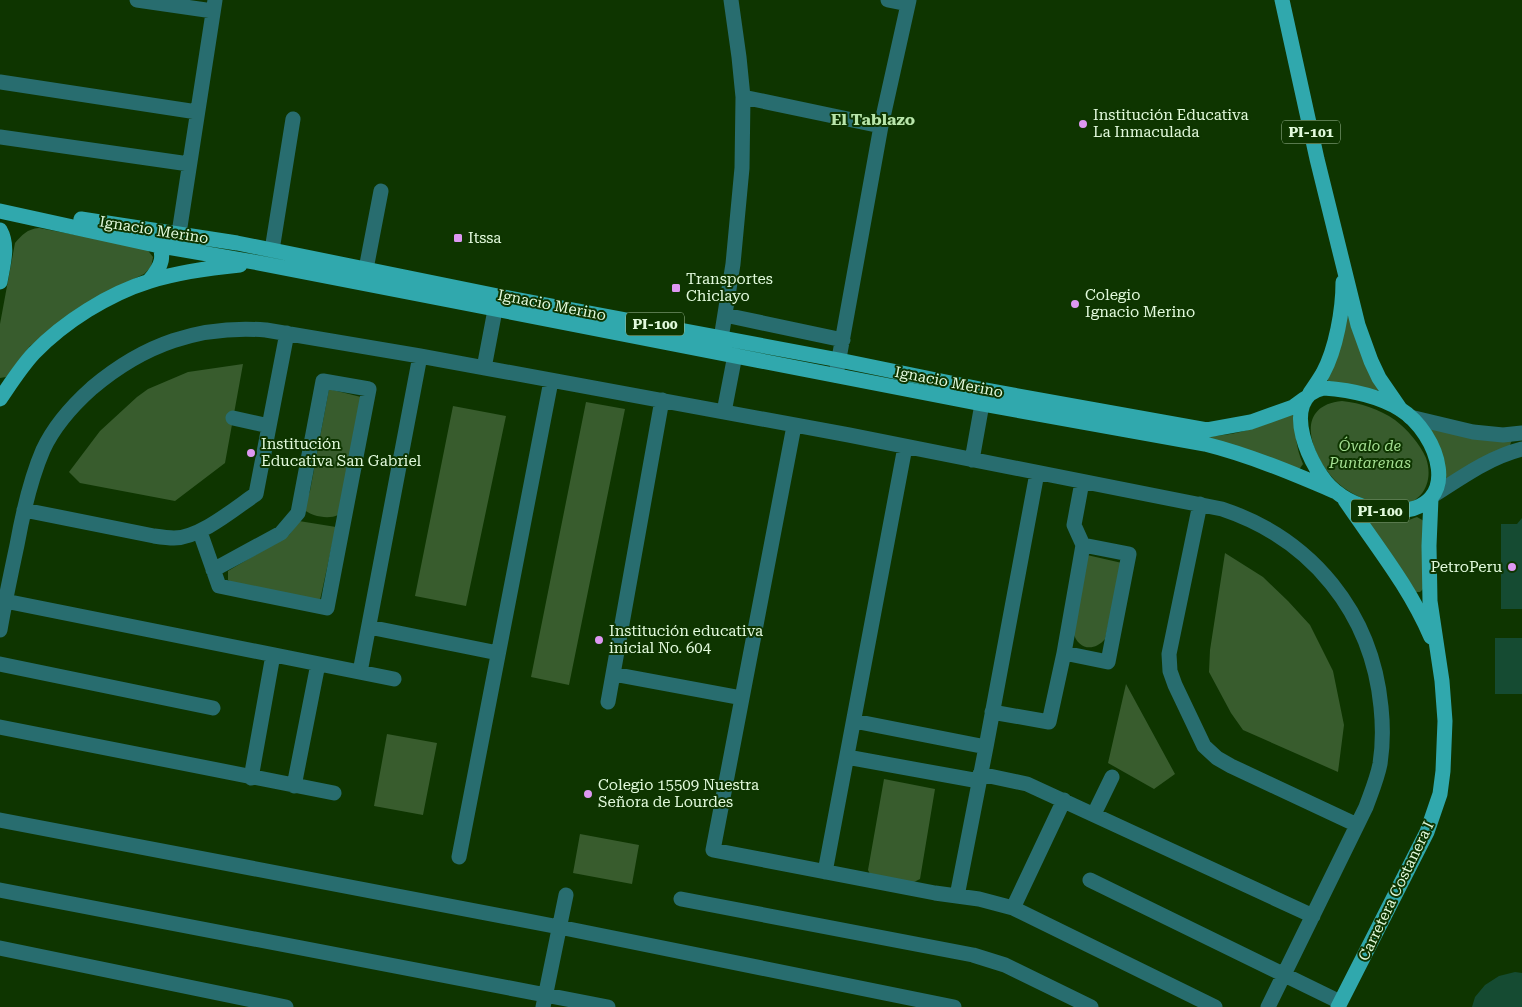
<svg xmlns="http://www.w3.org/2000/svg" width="1522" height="1007" viewBox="0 0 1522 1007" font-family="'Roboto Serif',serif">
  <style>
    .green { fill: #385c2d }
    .building { fill: #154b32 }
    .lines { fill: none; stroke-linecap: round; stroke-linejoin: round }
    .minor { stroke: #286d6f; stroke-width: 15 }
    .major { stroke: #30a8ad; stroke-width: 15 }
    .poi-dot { fill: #de98f2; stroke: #0e3500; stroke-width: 2 }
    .labels { text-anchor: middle; stroke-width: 4; stroke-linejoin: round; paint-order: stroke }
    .shield { fill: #0e3500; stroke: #a2bf9a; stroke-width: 1 }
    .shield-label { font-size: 14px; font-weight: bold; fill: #e2fadc }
    .poi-label { font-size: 15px; fill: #e2fadc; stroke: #0e3500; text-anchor: start }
    .street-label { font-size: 15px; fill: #e2fadc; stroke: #0e3500 }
    .park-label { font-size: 15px; font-style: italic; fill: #a3de91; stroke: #0e3500 }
    .neighbourhood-label { font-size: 16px; font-weight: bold; fill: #b8e5aa; stroke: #0e3500 }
  </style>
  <rect width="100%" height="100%" fill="#0e3500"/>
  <path class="green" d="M39,228L146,248L153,257L151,267L144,274L113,289L30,346L6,377L0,378V324L15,243C22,235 27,229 39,228Z
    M1347,312L1379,388L1377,391L1328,381L1327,379Z
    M243,364L225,463L175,501L80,483L69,472L100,431L137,397L148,389L188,372Z
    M329,389L361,397L338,515C328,520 311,516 303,509L310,491Z
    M1342,401C1361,403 1379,409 1395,420C1407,429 1420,444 1426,458C1434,481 1423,503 1398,506C1394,506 1388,504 1383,504C1366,501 1352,495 1339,484C1313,461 1290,406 1342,401Z
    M586,402L625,409L569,685L531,677Z
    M453,406L506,416L466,606L415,596Z
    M1293,413L1295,415C1295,433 1296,448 1303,464L1298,471L1208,441L1209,436C1239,436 1266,424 1293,413Z
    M1424,424L1512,440L1510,445L1446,483Z
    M1417,517L1424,521L1423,589L1420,592H1416L1414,590L1398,564L1368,524L1370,521C1377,519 1384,522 1392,523C1401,523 1409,520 1417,517Z
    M299,521L336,527L320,600L231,582L228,580V571L289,535Z
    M1225,553L1263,577L1288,601L1310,625L1333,671L1344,725L1338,772L1243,730L1231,713L1209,672L1210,650Z
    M1087,555L1122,563L1105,639C1094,652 1078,650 1073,632Z
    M1126,684L1175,774L1154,789L1108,763Z
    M387,734L437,743L423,815L374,806Z
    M884,779L935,789L920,879L912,883L871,876L868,870Z
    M580,834L639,845L632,884L573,873Z"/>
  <path class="building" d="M1522,518V609H1501V524H1517Z
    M1495,638H1522V694H1495Z
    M1515,972L1522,973V1007H1472L1475,997L1485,985L1499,976Z"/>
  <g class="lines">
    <path class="minor" d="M137,0L213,11
      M888,0L908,4
      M0,82L197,112
      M743,97L881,126
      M0,137L189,164
      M177,246L215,0
      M272,250L293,119
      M366,269L381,191
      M725,315L843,340
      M719,351L733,264L742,168L743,97L739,57L731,0
      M484,368L495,310
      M836,375L881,126L909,0
      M724,412L735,355
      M1410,417L1473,432L1503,435L1522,433
      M233,418L269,426
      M794,426L713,850L935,893L979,899L1013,908L1215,1007
      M972,460L982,404
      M1434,495C1462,477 1490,457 1522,449
      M1200,504L1169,654L1170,671L1175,685L1204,746L1217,758L1231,766L1357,825
      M24,510L154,536C161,537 168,538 174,538C200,538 234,509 256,494L287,333
      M200,532L219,586L327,608L369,389L323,381L298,513L281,533L213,570
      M5,601L394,679
      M369,627L498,653
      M0,630C5,601 11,573 17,545C23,512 30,480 43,450C54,426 73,405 92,388C144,344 199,325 266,330L420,356L849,435L1222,509C1312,539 1372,613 1381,707C1383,726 1383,745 1380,764C1377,779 1371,793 1366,807L1268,1007
      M1064,653L1108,662L1129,554L1083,545
      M0,664L213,708
      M360,672L420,356
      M613,674L742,698
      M608,702L662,400
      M992,712L1049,722L1064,653L1083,545L1074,525L1082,482
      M854,721L986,747
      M0,727L334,793
      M847,757L979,781
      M980,774L1027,784L1313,916
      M251,778L273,655
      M294,786L318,664
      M1094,814L1112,777
      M0,820L559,927L954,1007
      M459,857L551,381
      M825,872L905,447
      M1090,880L1340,1002
      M0,890L608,1007
      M957,896L986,747L1037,473
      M681,899L973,955L1005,965L1091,1007
      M1013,908L1064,800
      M0,948L286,1007
      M543,1007L566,895"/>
    <path class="major" d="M1282,0L1317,159L1358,325L1371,361L1379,378L1401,410
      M0,211L155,245L259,263L982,404L1205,444C1249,455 1292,473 1334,491
      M81,219L237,243L498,296L839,360L985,390L1207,430L1251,422L1293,407L1304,399
      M0,230C9,246 3,264 0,282
      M149,281C163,265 165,257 157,237
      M1324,388C1350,390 1377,395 1400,409C1439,433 1465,510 1395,511C1372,511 1352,505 1335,491C1311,473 1277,397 1324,388Z
      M1310,393C1314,387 1319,380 1323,373C1336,349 1343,310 1343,282
      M0,399C11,383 21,367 34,353C64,322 108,294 150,281C179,272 209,268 240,265
      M1345,500C1376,546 1409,586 1431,637
      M1338,1007L1427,832L1440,794L1443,771L1445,721L1442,681L1430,601L1429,546L1431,498"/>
  </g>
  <g class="poi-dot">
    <circle cx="1083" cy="124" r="5"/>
    <rect x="453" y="233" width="10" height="10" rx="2.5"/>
    <rect x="671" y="283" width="10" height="10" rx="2.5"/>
    <circle cx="1075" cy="304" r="5"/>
    <circle cx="251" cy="453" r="5"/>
    <circle cx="1512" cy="567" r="5"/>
    <circle cx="599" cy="640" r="5"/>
    <circle cx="588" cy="794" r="5"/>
  </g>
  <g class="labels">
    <g class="shield">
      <rect x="1282" y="120.5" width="58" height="23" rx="4"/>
      <rect x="626" y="312.5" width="58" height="23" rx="4"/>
      <rect x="1351" y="499.5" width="58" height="23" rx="4"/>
    </g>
    <g class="shield-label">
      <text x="1311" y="137">PI-101</text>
      <text x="655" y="329">PI-100</text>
      <text x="1380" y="516">PI-100</text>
    </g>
    <g class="poi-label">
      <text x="1093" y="120">Institución Educativa<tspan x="1093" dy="17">La Inmaculada</tspan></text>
      <text x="468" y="243">Itssa</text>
      <text x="686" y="284">Transportes<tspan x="686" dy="17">Chiclayo</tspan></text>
      <text x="1085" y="300">Colegio<tspan x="1085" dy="17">Ignacio Merino</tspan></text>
      <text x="261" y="449">Institución<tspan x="261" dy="17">Educativa San Gabriel</tspan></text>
      <text x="1502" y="572" text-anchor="end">PetroPeru</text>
      <text x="609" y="636">Institución educativa<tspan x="609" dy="17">inicial No. 604</tspan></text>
      <text x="598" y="790">Colegio 15509 Nuestra<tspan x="598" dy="17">Señora de Lourdes</tspan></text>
    </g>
    <g class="street-label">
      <text transform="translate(154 230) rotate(9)" y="5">Ignacio Merino</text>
      <text transform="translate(552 305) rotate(11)" y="5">Ignacio Merino</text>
      <text transform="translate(949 382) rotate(11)" y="5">Ignacio Merino</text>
      <text transform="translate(1396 891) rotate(-64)" y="5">Carretera Costanera I</text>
    </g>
    <g class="park-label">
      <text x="1370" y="451">Óvalo de<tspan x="1370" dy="17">Puntarenas</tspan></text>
    </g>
    <g class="neighbourhood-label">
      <text x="873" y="125">El Tablazo</text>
    </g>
  </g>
</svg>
